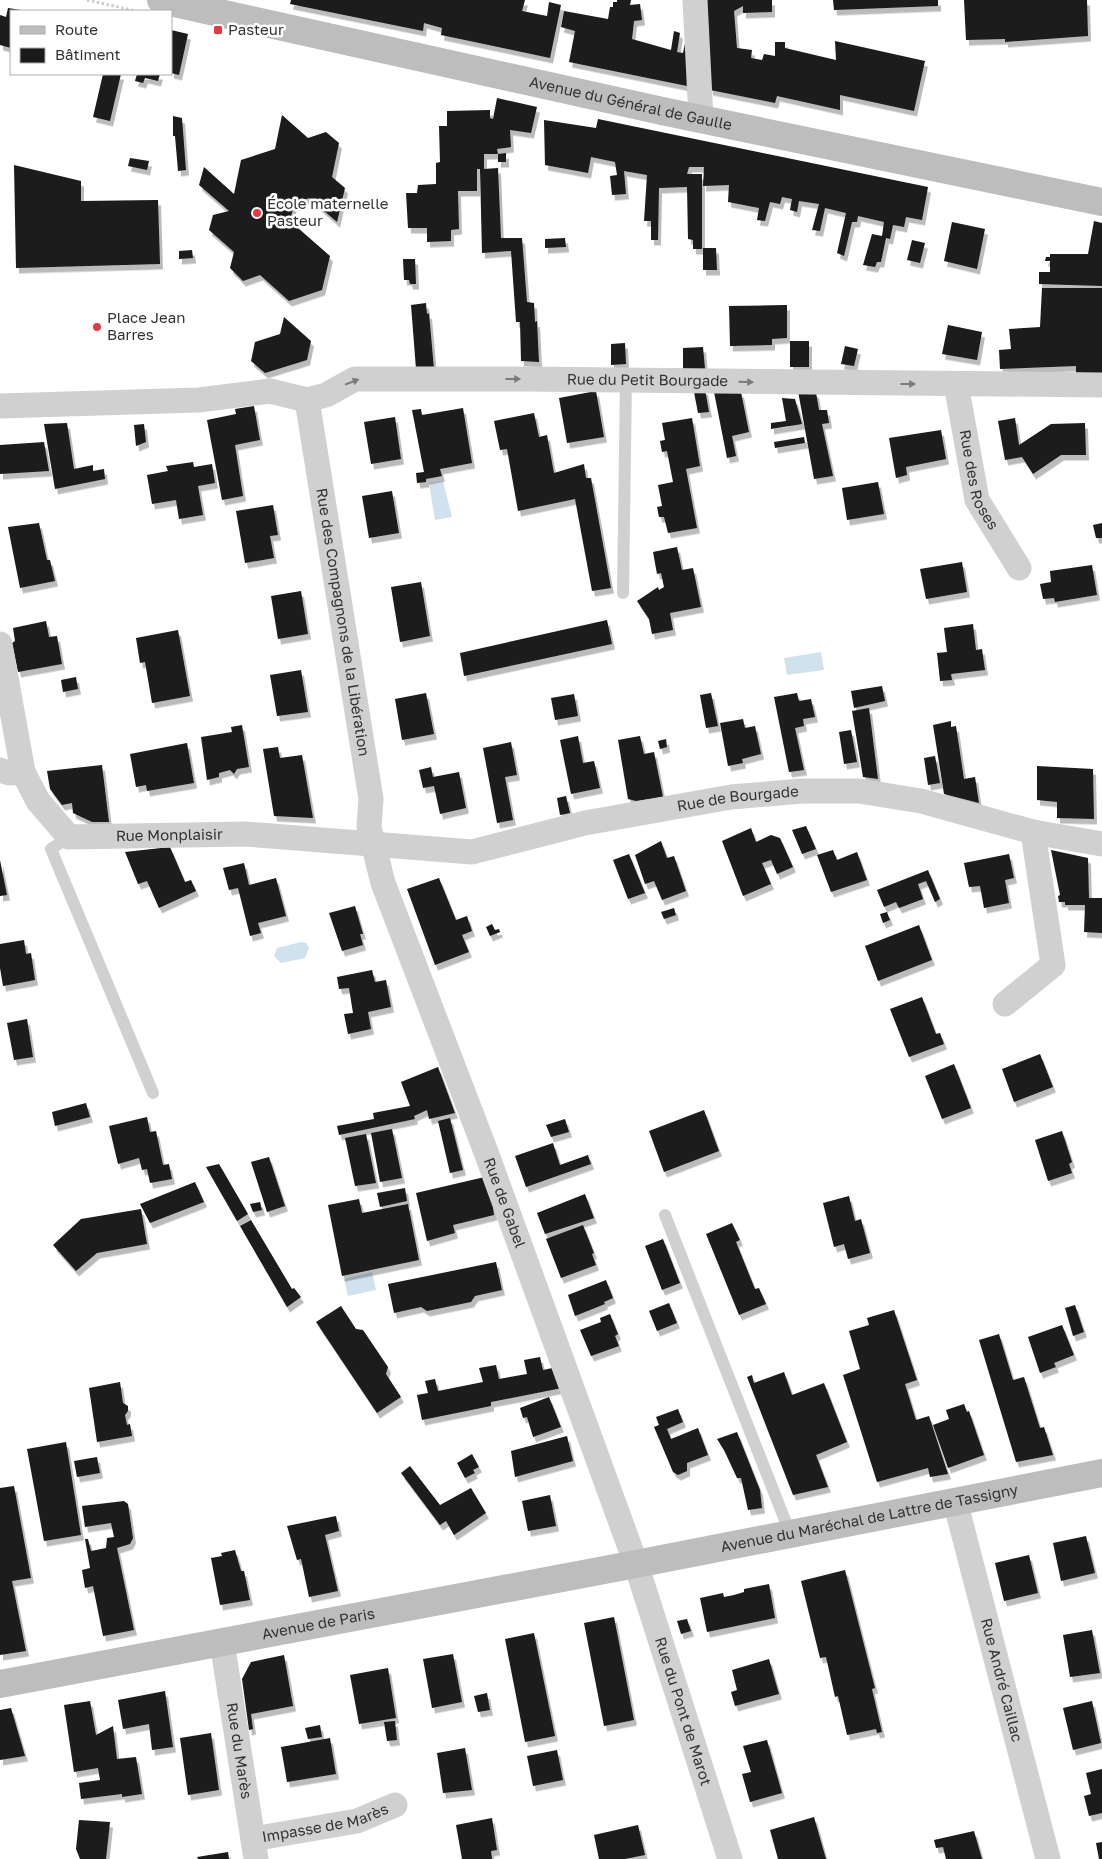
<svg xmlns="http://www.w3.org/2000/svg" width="1102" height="1859" viewBox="0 0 1102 1859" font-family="'Golos Text',sans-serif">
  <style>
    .water { fill: #cfe2ee }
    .building { fill: #1a1a1a; filter: url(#shadow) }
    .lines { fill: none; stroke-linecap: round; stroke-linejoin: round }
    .path { stroke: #cdcdcd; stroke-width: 3; stroke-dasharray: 2.5 2.5; stroke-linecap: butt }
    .service { stroke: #d0d0d0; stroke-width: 12 }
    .minor { stroke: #d0d0d0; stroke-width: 25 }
    .secondary { stroke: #bdbdbd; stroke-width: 28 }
    .oneway { fill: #7a7a7a }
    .poi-dot { fill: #e63946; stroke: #fff; stroke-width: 2 }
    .labels { text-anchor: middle; stroke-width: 5; stroke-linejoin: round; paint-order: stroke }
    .poi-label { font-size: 15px; fill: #333; stroke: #fff; text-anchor: start }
    .street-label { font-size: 15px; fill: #333; stroke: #fff }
  </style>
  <defs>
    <filter id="shadow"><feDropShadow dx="3" dy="5.5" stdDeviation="0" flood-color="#0004"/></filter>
  </defs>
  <rect width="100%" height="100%" fill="#fff"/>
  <path class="water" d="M443,481L452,517L435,520L429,483Z
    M821,652L824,670L787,675L784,658Z
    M301,942L306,943L309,948L305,958L281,963L274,956L277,948Z
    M372,1272L376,1290L348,1296L344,1279Z"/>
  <path class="building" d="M291,0H525L522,11L547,16L549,2L561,5L550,58L441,35L442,28L424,23L423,31L290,4Z
    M617,0H631L630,5L640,4L642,20L634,21L632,39L671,50L674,31L680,33L677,52L683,53L685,43L692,87L569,62L575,31L561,27L564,11L608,19L610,7H613V2H617Z
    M704,0H772V12L743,13V6L734,11L737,48L752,50L751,58L762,60L764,54L775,56V42H785V48L836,60L835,41L925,61L914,111L840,95V110L777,96L775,103L710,90Z
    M833,0H938V6L834,10Z
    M964,0H1087L1088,36L1005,42V39L966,40Z
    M8,8L21,10L11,11V48L0,45V15L6,17Z
    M171,30L188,34L179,75L171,73Z
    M103,74H121L110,121L93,117Z
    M137,74H160L158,81L145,78L143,83L135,81Z
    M497,98L537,107L531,133L510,130L511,147L497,149L498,154H484V169L498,168L501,238H522L527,302L534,303L535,322L537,321L539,362L521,361L520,322H516L511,251L482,253L480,169H477V191H458L459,229L451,230V241L427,242V228H408L406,193H417L418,185L436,184V163L440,162L439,126H447V111L490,110V118L493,119Z
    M282,115L308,138L326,132L339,143L332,177L345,188L337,222L309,198L294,204L290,221L330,256L322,290L289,301L260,275L243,281L230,268L234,252L209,230L213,215L229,211L199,185L204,167L234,194L241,160L275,149Z
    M173,116L182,118L186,170L178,171L175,136H173Z
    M598,119L928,187L922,220L906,217L904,227L893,225L890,239L886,238L881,262H877L875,267L863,265L872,234L882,236L884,222L858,216L857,222H852L844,256L837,253L846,213L825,208L820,231L812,230L819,204L799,201L797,212L790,210L792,199L782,197L780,204L770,202L765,221L757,220L759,208L728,202L729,185L703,186L704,167H689L687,174H702V249H693V240L688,239L687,187L659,188L658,240H651V221H644L647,175L624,171L626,194L612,195L610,176L617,175L615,162L591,157L588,173L545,165L544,120L596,128Z
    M506,153V162H498V154Z
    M130,158L149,161L147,170L128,166Z
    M14,165L81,181V201L158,200L160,264L16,268Z
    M1094,221L1102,223V286L1039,284V272H1050V261H1045L1046,257H1050V254H1088Z
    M952,222L985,229L977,269L944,261Z
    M565,238L566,247L545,248V239Z
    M912,240L925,243L920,263L907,260Z
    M703,248H716L717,270H703Z
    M192,250L193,258L179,259V251Z
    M403,259H415L416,284H410L409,280H404Z
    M1042,288H1102V376H1076V366L1000,369L999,350L1011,349L1009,329L1040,327Z
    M426,303L427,314L429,313L434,369H416L411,305Z
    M787,305V338L772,339V345L730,346L729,306Z
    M284,317L311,341L307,360L265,373L251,361L255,342L280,334Z
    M948,325L982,332L977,360L942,354Z
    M790,341H809V367H790Z
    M625,343L626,364L611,365V344Z
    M845,346L858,349L854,366L841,364Z
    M703,347L705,369H683V348Z
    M705,389L709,412L698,413L694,392Z
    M596,391L604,437L567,443L559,398Z
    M798,391L816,392L819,410H827L829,423L822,424L833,476L814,479Z
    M714,392H741L749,432L732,436L736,456L727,458Z
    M782,398L795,399L802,424L771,429V423L786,421Z
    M254,406L260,440L235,445L243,496L222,500L207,420L236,414L235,409Z
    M463,408L472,463L440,469L442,476L426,479V482L417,483L416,473L424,472L412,410L421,409L422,415Z
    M534,413L539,437L547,435L554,473L584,464L586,478H591L611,588L592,591L575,499L518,511L507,449L500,450L494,421Z
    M395,417L401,459L371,464L364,422Z
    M692,418L700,466L686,469L697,528L668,533L664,517H659L657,507L662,506L658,485L673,482L667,451L662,452L660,441L665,440L662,423Z
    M1015,418L1019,445L1051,424L1085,423L1086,455H1061L1033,474L1022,457L1005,460L998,421Z
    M67,423L74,469L93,465V471L104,469L105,479L55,489L44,424Z
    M144,424L146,442L136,446L134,425Z
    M941,430L946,459L906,467L907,475L896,478L889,438Z
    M804,437L805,443L775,448L774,442Z
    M44,442L49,471L0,474V445Z
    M193,462L194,467L212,464L215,483L198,486L203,515L179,519L176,500L152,504L147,475L168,471L166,466Z
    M878,482L884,514L847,520L842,488Z
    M392,491L399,533L369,538L362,496Z
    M273,505L278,535L270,536L274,558L245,563L236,511Z
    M39,523L47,560H50L55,581L20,588L8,527Z
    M1102,523V538H1096L1093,525Z
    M677,547L682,570L693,568L701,607L670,613L673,630L652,634L649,619L637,601L658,587L659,590L664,587L661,573L657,574L653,552Z
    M962,562L967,592L926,599L920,569Z
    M1092,565L1097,595L1055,602L1054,598L1043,599L1040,584L1051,582L1050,571Z
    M421,582L430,636L400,642L391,587Z
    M301,591L308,634L278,639L271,596Z
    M607,620L612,644L464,676L460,653Z
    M46,621L49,637L57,636L62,664L18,672L12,643L15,641L13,628Z
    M973,624L976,650L982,649L985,670L951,674L952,680L940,681L937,653L947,652L944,628Z
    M178,630L190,696L152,703L145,662L140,663L136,638Z
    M301,670L308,712L277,716L270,675Z
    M76,677L78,689L63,692L61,680Z
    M882,686L885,701L854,708L851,691Z
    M426,693L434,734L402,740L395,699Z
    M711,693L718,726L706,728L700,695Z
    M797,693L799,701L811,699L815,717L803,719L804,726L795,728L804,770L789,772L774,697Z
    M574,694L578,716L555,720L551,698Z
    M869,708L878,779L863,777L852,711Z
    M743,719L745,728L755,726L761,754L742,759L743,763L728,766L720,723Z
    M951,721V727L956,726L964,779L975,777L979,803L944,794L933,725Z
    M242,725L249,767L237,769L234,774L230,770L219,773V777L207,780L201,737L232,732L231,727Z
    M851,730L857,762L844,764L839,732Z
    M578,736L583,763L594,761L600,788L571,794L560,740Z
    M640,736L644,754L654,752L663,797L636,801L628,799L618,740Z
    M666,739L667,747L660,749L658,741Z
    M511,742L517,775L505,777L513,820L497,823L483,748Z
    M187,743L194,783L147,791L146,785L136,787L130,754Z
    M278,747L280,758L302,755L313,818L274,816L263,749Z
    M935,756L940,783L928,785L924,758Z
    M102,765L109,822H92L73,813L72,803L62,805L50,789L47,771Z
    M1037,766L1093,769L1094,819L1057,818V802L1037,800Z
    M431,767L433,777L459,772L466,808L440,814L434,786L423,788L419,770Z
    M566,796L570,813L560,815L557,798Z
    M806,826L816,849L802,854L792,830Z
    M751,828L756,842L771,835L780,838L793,867L777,874L771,860L762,863L771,884L743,896L722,841Z
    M661,841L667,858L674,856L686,891L662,900L654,881L645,884L635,855Z
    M170,847L185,882L191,880L196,891L159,908L147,881L138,884L125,852Z
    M833,850L837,860L857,852L867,880L831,892L817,855Z
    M1051,850L1088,858L1089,898H1102V933L1084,932L1085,905H1065V902H1059L1058,896L1060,895Z
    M629,854L645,893L628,899L613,860Z
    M1009,854L1014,878L1005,880L1009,903L984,908L980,886L969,887L964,863Z
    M0,860L7,895L0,896Z
    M244,863L249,885L276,878L286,916L258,923L261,933L250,936L238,888L229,890L223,868Z
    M928,870L940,899L935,902L926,881L918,884L923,899L899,908L896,902L884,907L877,890Z
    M439,878L456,920L467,916L472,931L462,935L469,952L435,965L407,889Z
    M355,906L363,934H360L363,945L342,951L329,913Z
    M674,908L676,915L664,919L661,912Z
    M887,912L890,920L883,923L880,914Z
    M492,924L495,930L499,929L500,932L490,936L486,927Z
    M919,925L932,960L878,981L865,946Z
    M24,940L26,954L31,953L35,980L3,986L0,968V944Z
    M372,970L375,982L386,980L391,1007L368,1012L371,1029L348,1034L344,1014L353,1013L349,988L339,989L337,977Z
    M922,997L936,1034L940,1033L944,1044L909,1057L890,1009Z
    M27,1019L33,1057L14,1060L7,1023Z
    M1040,1054L1053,1087L1014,1102L1002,1069Z
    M954,1064L971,1108L942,1119L925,1076Z
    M438,1067L455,1113L429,1119L427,1110L414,1116L415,1119L339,1135L337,1126L374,1119L373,1113L410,1106L401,1082Z
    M86,1103L90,1117L55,1126L52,1112Z
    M704,1110L719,1151L664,1172L649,1131Z
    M147,1117L150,1132L156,1131L163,1165L169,1164L172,1179L150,1183L147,1169L142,1170L139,1158L118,1164L109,1126Z
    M450,1118L463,1170L450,1173L438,1121Z
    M565,1119L569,1132L551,1137L546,1125Z
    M392,1129L402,1178L380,1182L371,1133Z
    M1062,1131L1072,1162L1069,1164L1072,1173L1048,1181L1035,1140Z
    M366,1134L376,1183L355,1186L345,1138Z
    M553,1143L560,1165L588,1155L591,1164L526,1187L515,1156Z
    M269,1157L285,1206L267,1212L251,1162Z
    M219,1164L248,1214L237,1221L206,1167Z
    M489,1176L494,1215L453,1225L455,1233L427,1241L416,1193Z
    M195,1182L204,1202L150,1223L140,1204Z
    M405,1188L407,1201L380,1207L377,1193Z
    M585,1194L594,1218L545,1234L537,1213Z
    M849,1196L855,1221L861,1219L870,1253L848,1259L844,1244L834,1247L823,1203Z
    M359,1199L362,1213L408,1204L419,1260L342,1276L328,1205Z
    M260,1202L262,1210L253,1212L250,1204Z
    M141,1209L147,1244L97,1253L76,1271L53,1245L81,1219Z
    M251,1220L292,1289L294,1288L301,1297L287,1307L240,1226Z
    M732,1223L740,1240L736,1242L755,1289L759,1288L766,1304L739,1315L706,1234Z
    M583,1225L594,1253L592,1254L596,1265L561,1278L546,1239Z
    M663,1239L680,1283L662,1290L645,1246Z
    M496,1262L502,1290L475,1296L471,1302L427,1311L421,1307L394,1313L388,1284Z
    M606,1280L613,1298L604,1302L605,1304L575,1316L568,1295Z
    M669,1303L677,1323L657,1331L649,1311Z
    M1075,1305L1084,1332L1073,1336L1065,1308Z
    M341,1306L356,1329L363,1330L388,1367L386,1374L401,1397L377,1413L316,1322Z
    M894,1310L917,1380L905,1384L916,1420L929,1416L948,1474L930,1477L928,1468L877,1482L843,1375L860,1369L849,1331L869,1325L867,1318Z
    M610,1314L618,1334L615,1336L619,1346L591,1356L580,1330L601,1322L600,1318Z
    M1062,1325L1074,1355L1054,1363L1056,1367L1040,1373L1028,1337Z
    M999,1334L1013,1380L1024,1377L1040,1428L1044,1427L1053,1455L1016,1462L979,1340Z
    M540,1357L543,1370L557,1367L562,1388L491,1402V1406L422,1420L417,1395L428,1393L425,1381L435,1379L438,1391L483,1382L479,1368L496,1365L499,1379L527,1374L524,1360Z
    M784,1372L792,1395L824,1383L847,1442L816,1455L828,1487L793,1495L747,1377L752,1375L754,1383Z
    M120,1382L123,1403L128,1406V1411L125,1415L127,1425L130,1424L132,1436L97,1442L89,1388Z
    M549,1397L561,1427L533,1437L527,1417L523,1418L520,1408Z
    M964,1404L967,1412L969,1411L984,1455L948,1468L933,1425L949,1419L946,1410Z
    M678,1409L683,1422L667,1429L671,1439L698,1428L708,1455L687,1463V1471L678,1475L673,1472L654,1427L659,1425L656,1417Z
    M737,1432L760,1490L762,1508L748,1510L741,1478H737L724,1450L717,1439Z
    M567,1436L573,1461L515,1477L511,1451Z
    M66,1442L81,1535L44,1541L27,1449Z
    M472,1454L479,1467L473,1470L475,1473L465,1478L457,1463Z
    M97,1457L100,1473L77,1477L74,1461Z
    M410,1466L440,1505L471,1488L486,1513L454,1535L446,1521L440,1525L401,1473Z
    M14,1486L31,1578L12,1581L26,1651L0,1655V1488Z
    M550,1495L556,1526L528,1531L522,1501Z
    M124,1501L128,1504L133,1538L130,1544L117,1548L134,1630L103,1636L93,1586L85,1588L82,1570L90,1568L85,1539H88L91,1551L106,1548L107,1538L114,1537L111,1523L85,1527L82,1506Z
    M336,1516L339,1531L325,1535L338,1591L309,1597L301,1559L297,1560L287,1526Z
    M1086,1536L1095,1573L1061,1581L1053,1543Z
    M235,1550L241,1571H244L250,1600L220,1605L211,1558L222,1556L221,1553Z
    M1029,1555L1038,1593L1004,1601L995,1563Z
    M845,1570L875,1688L872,1689L882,1732L877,1733L876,1729L847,1735L838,1696L835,1697L826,1657L820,1658L801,1581Z
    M769,1584L775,1618L707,1632L700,1598L723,1593L724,1597L734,1595L744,1592V1589Z
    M614,1617L634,1720L604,1726L584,1623Z
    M687,1619L691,1631L681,1634L677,1621Z
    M1092,1630L1100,1673L1070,1677L1063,1635Z
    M534,1633L555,1736L525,1742L505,1639Z
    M453,1654L462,1702L432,1708L423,1659Z
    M284,1655L293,1706L251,1714L253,1729L249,1730L242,1679L251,1662Z
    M769,1659L779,1694L735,1706L731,1692L737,1690L732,1670Z
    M388,1668L396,1718L359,1724L350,1675Z
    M165,1691L173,1747L152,1750L149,1724L123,1729L118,1700Z
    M487,1693L490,1710L478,1712L474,1696Z
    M90,1701L96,1735L113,1726L117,1759L136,1757L142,1794L122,1797V1794L81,1799L79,1783L100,1780L98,1768L74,1772L64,1705Z
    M1092,1701L1101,1743L1073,1750L1063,1708Z
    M11,1708L25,1756L0,1760V1710Z
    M395,1721L397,1740L387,1741L384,1722Z
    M320,1725L322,1737L308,1739L305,1728Z
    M211,1733L219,1790L188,1795L180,1738Z
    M330,1738L336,1774L287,1782L281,1747Z
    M767,1740L782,1793L750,1802L742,1774L751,1772L743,1746Z
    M465,1748L472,1790L443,1793L437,1753Z
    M557,1750L563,1780L533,1786L527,1756Z
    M1102,1769V1813L1089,1816L1084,1796L1091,1794L1086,1773Z
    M814,1817L826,1859H778L770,1830Z
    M492,1818L497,1850L491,1851L492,1859H462L456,1825Z
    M79,1820L110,1822L106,1859H80L76,1849Z
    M638,1825L645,1855L625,1859H599L594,1835Z
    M974,1831L982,1859H946L943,1847L936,1848L934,1840Z
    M1102,1842V1859H1099L1096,1843Z
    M228,1852L229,1859H198L197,1857Z"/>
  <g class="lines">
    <path class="path" d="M87,0L136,11"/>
    <path class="service" d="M623,593L626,380
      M69,837L51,849L153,1093
      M665,1215L790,1533"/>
    <g class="minor">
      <path d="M695,0L701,119"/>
      <path id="s1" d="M956,384L977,500L1019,568"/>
      <path id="s2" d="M307,400L371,799L369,827L383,883L486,1152L636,1564L730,1859"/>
      <path id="s3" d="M0,406L199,400L270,391L307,400L326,395L355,379H526L1102,385"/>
      <path d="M0,644L23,772"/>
      <path id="s4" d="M0,770L9,773L23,772L38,801L69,837L246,834L472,852L585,823L731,797L802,791H859L921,801L1033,832L1102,844"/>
      <path d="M1005,1004L1053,965L1033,832"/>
      <path id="s5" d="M955,1501L1048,1859"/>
      <path id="s6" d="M222,1642L256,1859"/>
      <path id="s7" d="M253,1839L357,1821L395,1805"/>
    </g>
    <g class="secondary">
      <path id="s8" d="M161,0L662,111L1102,202"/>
      <path id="s9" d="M0,1684L636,1564L1102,1473"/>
    </g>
  </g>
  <defs><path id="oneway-solid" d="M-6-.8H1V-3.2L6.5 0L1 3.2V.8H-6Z" transform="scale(1.25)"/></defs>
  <g class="oneway">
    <use href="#oneway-solid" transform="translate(513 379)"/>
    <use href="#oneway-solid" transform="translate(352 382) rotate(-21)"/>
    <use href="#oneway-solid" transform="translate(746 382) rotate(1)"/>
    <use href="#oneway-solid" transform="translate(908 384)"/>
  </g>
  <g class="poi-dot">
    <rect x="213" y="25" width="10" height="10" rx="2.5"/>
    <circle cx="257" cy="213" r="5"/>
    <circle cx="97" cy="327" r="5"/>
  </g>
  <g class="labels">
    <g class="poi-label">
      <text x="228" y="35">Pasteur</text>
      <text x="267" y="209">École maternelle<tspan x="267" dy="17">Pasteur</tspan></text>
      <text x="107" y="323">Place Jean<tspan x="107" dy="17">Barres</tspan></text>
    </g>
    <g class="street-label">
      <text dy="5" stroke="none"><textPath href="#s8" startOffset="481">Avenue du Général de Gaulle</textPath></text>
      <text dy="5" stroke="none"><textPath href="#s3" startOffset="654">Rue du Petit Bourgade</textPath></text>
      <text dy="5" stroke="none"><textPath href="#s1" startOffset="99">Rue des Roses</textPath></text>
      <text dy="5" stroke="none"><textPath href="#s2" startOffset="225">Rue des Compagnons de la Libération</textPath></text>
      <text dy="5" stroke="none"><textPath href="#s4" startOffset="779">Rue de Bourgade</textPath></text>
      <text dy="5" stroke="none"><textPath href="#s4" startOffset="204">Rue Monplaisir</textPath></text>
      <text dy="5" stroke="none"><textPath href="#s2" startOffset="832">Rue de Gabel</textPath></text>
      <text dy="5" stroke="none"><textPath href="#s9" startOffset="885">Avenue du Maréchal de Lattre de Tassigny</textPath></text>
      <text dy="5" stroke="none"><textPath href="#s9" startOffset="324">Avenue de Paris</textPath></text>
      <text dy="5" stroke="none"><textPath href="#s5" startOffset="185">Rue André Caillac</textPath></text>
      <text dy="5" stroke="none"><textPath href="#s2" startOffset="1371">Rue du Pont de Marot</textPath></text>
      <text dy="5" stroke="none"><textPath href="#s6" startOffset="110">Rue du Marès</textPath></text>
      <text dy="5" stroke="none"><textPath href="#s7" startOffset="74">Impasse de Marès</textPath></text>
    </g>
  </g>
  <rect x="10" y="10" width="162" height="65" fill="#ffffff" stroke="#adadad"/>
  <rect x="20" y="26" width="25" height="8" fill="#bdbdbd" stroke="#adadad"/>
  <text x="55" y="35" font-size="15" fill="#333333">Route</text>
  <rect x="20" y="48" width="25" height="15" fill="#1a1a1a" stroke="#adadad"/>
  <text x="55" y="60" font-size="15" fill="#333333">Bâtiment</text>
</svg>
